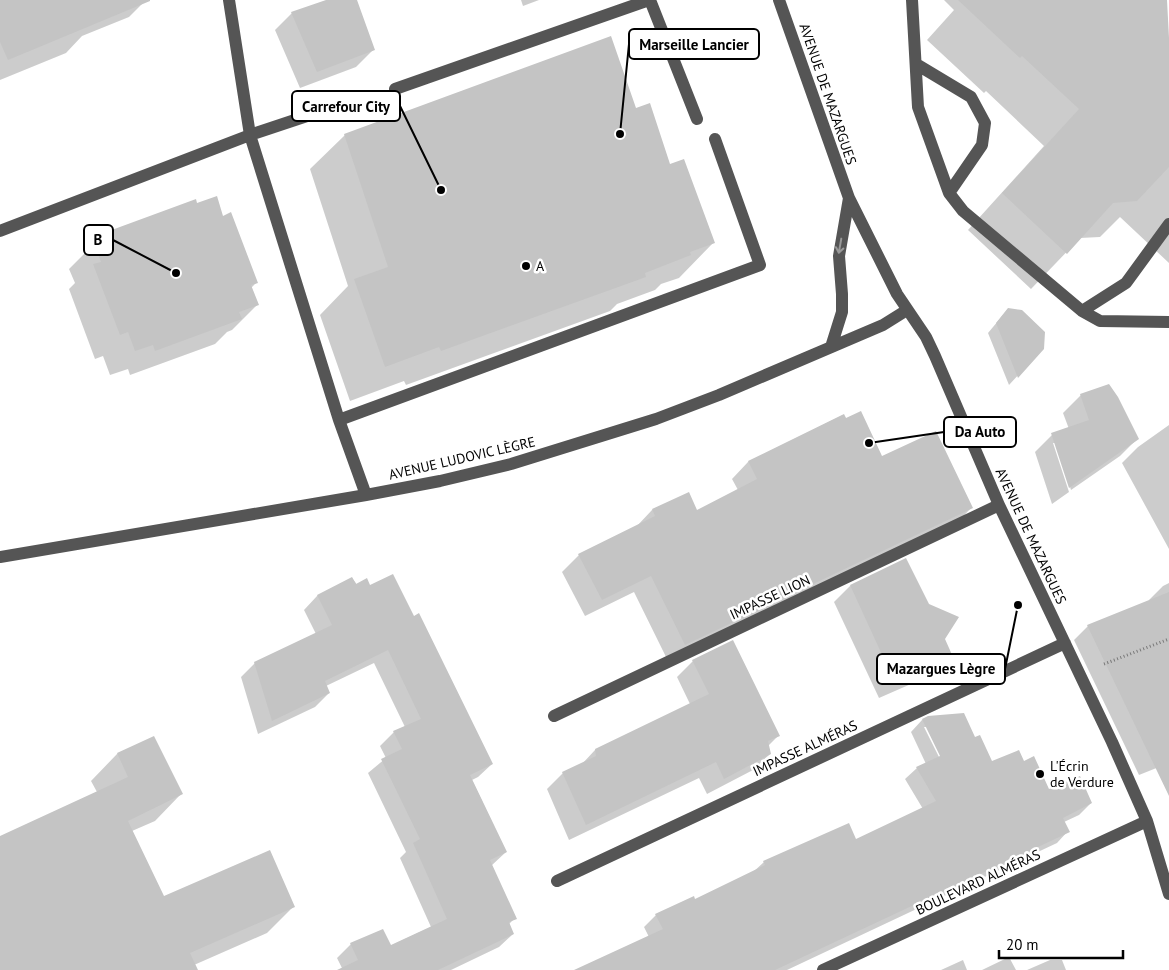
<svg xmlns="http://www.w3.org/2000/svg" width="1169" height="970" viewBox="0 0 1169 970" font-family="'PT Sans',sans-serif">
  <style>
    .shadow { fill: #0003; fill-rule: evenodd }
    .building { fill: #c4c4c4 }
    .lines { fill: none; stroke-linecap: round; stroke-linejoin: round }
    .path { stroke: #777; stroke-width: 3; stroke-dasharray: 1 2.5; stroke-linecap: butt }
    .minor { stroke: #555; stroke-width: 12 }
    .oneway { stroke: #999 }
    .poi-dot { fill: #000; stroke: #fff; stroke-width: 2 }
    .labels { text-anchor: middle; stroke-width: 5; stroke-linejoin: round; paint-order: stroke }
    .street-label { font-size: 14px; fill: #000; stroke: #fff }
    .poi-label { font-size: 14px; fill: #000; stroke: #fff; text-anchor: start }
    .leader { fill: none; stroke: #000; stroke-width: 2 }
    .callout-dot { fill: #000; stroke: #fff; stroke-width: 2 }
    .callout { fill: #fff; stroke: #000; stroke-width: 2 }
    .callout-label { font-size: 15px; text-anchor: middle; font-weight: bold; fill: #000 }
  </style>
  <rect width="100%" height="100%" fill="#fff"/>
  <path class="shadow" d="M0,0H146L129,17L82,36L66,53L0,80Z
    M330,0H355L373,50L356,67L300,88L275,30L292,13Z
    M521,0H539L523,6Z
    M944,0H1126L1169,40V263L1120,217L1100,237L1080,238L1031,289L968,230L1044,146L986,91L984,93L927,40L954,10Z
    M636,109L713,243L679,278L661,284L655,290L617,304L610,311L406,385L404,381L350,401L320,315L348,286L310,169L345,135Z
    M197,205L223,217L257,282L251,288L257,305L232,330L227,332L215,344L130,375L128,369L110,375L103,356L95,359L69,289L75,283L69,269L94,244L100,241L110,232Z
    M1008,309L1043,348L1009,385L988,333Z
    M1081,395L1138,438L1120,456L1071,490L1056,443H1053L1069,492L1052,504L1035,452L1052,435L1069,429L1063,413Z
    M843,415L882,457L971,508L955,525L668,661L634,592L585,616L562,572L579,555L636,527L652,510L688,494L696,512L738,490L732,479L748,462Z
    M1169,425V549L1122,463L1138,447Z
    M906,560L952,657L936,673L879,698L834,602L850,586Z
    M352,578L492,764L478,777L472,780L506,852L491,866L515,918L508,925L513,934L499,947L451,970H343L337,958L351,944L390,946L431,927L400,858L406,852L368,773L386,758L380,746L394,732L405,727L374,663L326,686L329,693L315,707L258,734L241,677L255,663L316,634L304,610L317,596Z
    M1169,583V763L1139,775L1074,640L1088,626L1149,601V600L1163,586Z
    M693,661L779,735L768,746L770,754L753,770L707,794L699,778L569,840L547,789L563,773L582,764L595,750L690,704L677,677Z
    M928,717L974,739L992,763L1024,762L1049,791L1091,803L1079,815L1064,822L1068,831L1057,843L787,970H600L649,937L644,927L656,915L695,901L752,873L764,862L856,841L923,809L905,779L917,768L926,764L911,732L922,720ZM924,727H927L944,761L942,763Z
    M154,738L181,794L155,821L132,831L163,898L294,906L267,933L194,965L197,970H0V837L97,792L91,781L117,754Z
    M1009,957L1016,970H982Z
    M963,960L967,970H941Z
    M1050,960H1062L1066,970H1027Z"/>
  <path class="building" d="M0,0H150V1L8,60L0,42Z
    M326,0H357L375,50L317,72L291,12Z
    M958,0H1167L1169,38V167L1137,201L1113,203L1067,254L1002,193L1079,109L1022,56L1020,58Z
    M611,36L636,108L650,103L670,164L684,159L715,243L690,252L691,255L645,273L646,277L441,351L439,347L385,367L354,279L388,267L344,134Z
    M217,196L223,216L231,212L258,283L251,285L259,305L239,312L242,319L155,351L153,345L135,351L128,332L120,335L93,264L101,262L94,243L111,236L109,231L196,199L197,203Z
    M1008,308L1022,310L1045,332L1044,349L1018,378L996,323Z
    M1109,384L1118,397L1139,439L1069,488L1051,433L1089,420L1080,394Z
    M861,411L882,456L936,431L973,508L685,645L651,576L602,600L578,554L655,516L652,509L689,492L697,510L757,479L748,461L844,414L846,418Z
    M906,558L929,604L959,617L945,639L953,657L895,683L850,585Z
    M393,574L414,616L419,613L493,764L470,775L507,852L490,860L517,919L509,922L514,934L438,970H337L358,960L350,943L383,929L391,945L447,919L413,843L420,839L381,759L402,749L393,731L421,719L388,650L325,681L330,693L272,721L254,662L332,625L317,595L352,577L356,584L367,578L370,585Z
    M1169,592V796L1087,625Z
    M733,640L780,736L768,741L771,754L724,779L716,762L586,825L562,772L596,756L595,749L709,694L692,660Z
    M964,713L975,737L980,735L992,761L1019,750L1024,761L1034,756L1049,789L1080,776L1092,803L1063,818L1070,832L775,970H574L663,929L655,914L694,896L695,899L765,865L763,861L849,823L856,839L936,801L916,767L940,756L922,719L928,716Z
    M154,736L183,794L128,821L164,896L270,850L295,907L190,953L198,970H0V836L128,777L117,753Z"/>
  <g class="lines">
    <path class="path" d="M1104,664L1169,639"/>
    <path class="minor" d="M229,0L250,135L339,420L366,495
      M650,0L697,119
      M779,0L849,198L897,294L926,337L935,356L999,505L1112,742L1147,821L1169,894
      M912,0L918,107L949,193L963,211L1082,311L1100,321L1169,322
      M916,64L971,97L985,123L982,145L949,193
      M395,89L649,0
      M0,231L250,135L361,98
      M1082,311L1126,283L1169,224
      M831,347L842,312V294L839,256L849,198
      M339,420L760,265L715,139
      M0,557L366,495L440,481L511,464L656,419L719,395L883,325L907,310
      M554,716L999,505
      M557,881L1065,643
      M823,970L1147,821"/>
  </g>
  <defs><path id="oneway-shaft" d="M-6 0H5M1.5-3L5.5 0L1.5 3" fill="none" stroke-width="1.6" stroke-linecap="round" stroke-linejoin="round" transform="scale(1.25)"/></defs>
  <use class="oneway" href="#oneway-shaft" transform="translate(840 246) rotate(100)"/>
  <g class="poi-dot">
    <circle cx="526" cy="266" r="5"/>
    <circle cx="1040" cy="774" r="5"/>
  </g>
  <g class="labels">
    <g class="street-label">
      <text transform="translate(828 94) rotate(71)" y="5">AVENUE DE MAZARGUES</text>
      <text transform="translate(462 458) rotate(-13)" y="5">AVENUE LUDOVIC LÈGRE</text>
      <text transform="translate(1031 536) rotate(65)" y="5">AVENUE DE MAZARGUES</text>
      <text transform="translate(770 597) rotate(-25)" y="5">IMPASSE LION</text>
      <text transform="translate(805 748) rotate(-25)" y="5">IMPASSE ALMÉRAS</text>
      <text transform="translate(978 882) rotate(-25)" y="5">BOULEVARD ALMÉRAS</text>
    </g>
    <g class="poi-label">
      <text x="536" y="271">A</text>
      <text x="1050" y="771">L'Écrin<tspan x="1050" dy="16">de Verdure</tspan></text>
    </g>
  </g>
  <path class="leader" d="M620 134L629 44M441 190L400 106M176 273L113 240M869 443L944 432M1018 605L1005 669"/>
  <g class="callout-dot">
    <circle cx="620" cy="134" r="5"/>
    <circle cx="441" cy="190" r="5"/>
    <circle cx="176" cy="273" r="5"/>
    <circle cx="869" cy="443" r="5"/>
    <circle cx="1018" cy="605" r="5"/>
  </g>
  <g class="callout">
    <rect x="629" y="29" width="130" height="30" rx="5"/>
    <rect x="292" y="91" width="108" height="30" rx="5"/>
    <rect x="84" y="225" width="29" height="30" rx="5"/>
    <rect x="944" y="417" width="72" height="30" rx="5"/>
    <rect x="877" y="654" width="128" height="30" rx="5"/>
  </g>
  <g class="callout-label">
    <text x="694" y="50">Marseille Lancier</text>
    <text x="346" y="112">Carrefour City</text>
    <text x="98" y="245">B</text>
    <text x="980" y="437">Da Auto</text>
    <text x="941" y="674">Mazargues Lègre</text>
  </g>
  <path d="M999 950v8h124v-8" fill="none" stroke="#000000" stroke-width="2.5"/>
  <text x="1006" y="950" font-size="15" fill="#000000" stroke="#ffffff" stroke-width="4" paint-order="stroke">20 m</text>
</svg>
